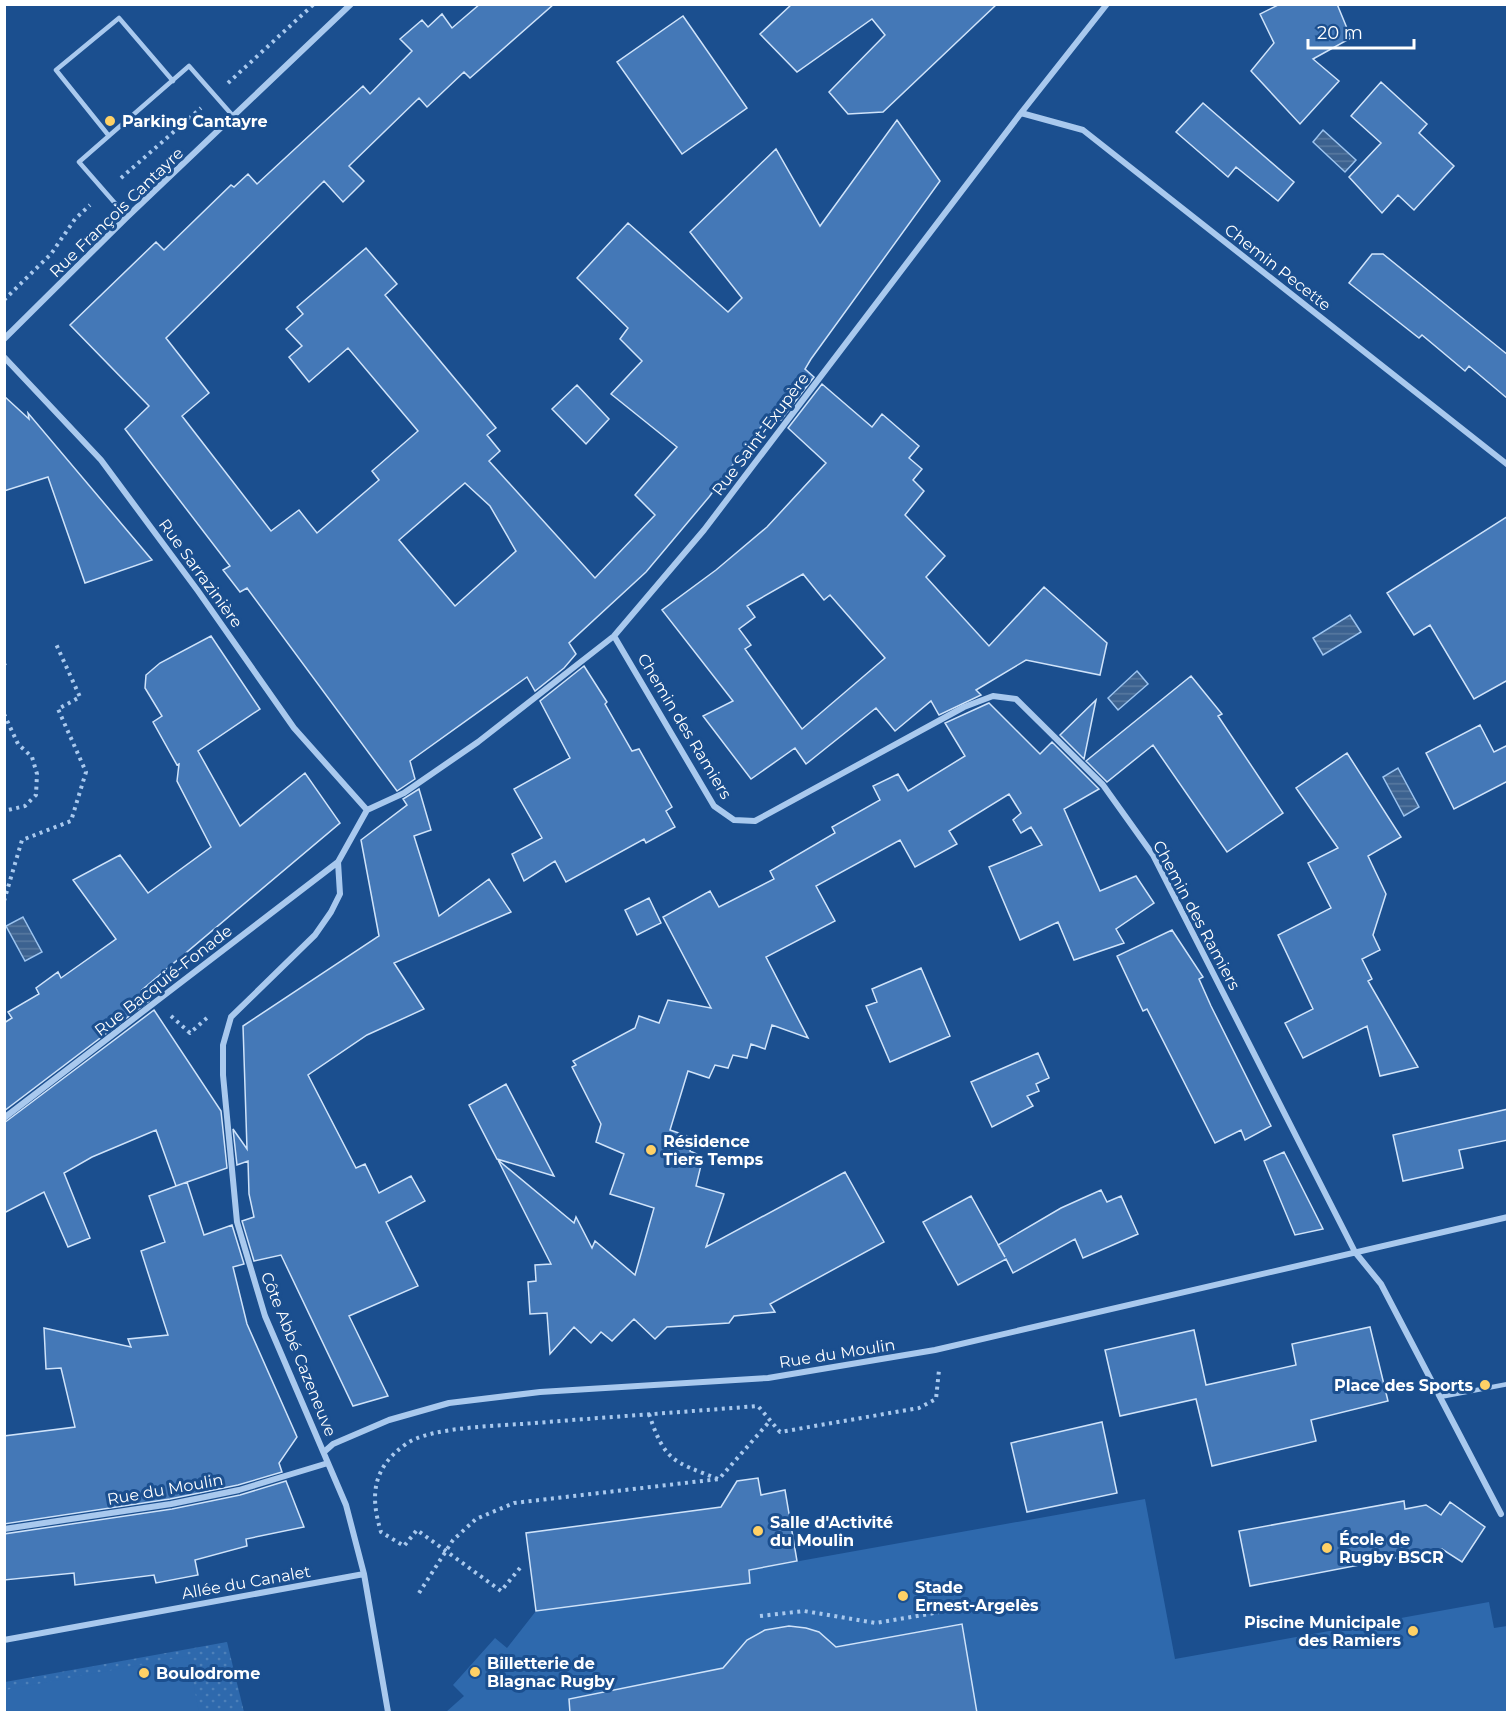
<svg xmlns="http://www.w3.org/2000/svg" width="1512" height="1717" viewBox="0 0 1512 1717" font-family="Montserrat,sans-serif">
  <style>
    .park { fill: url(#park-dots) }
    .pitch { fill: #2e69ad }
    .water { fill: url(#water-rules); stroke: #9cc4f0; stroke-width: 1.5 }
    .building { fill: #4478b7; stroke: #cfe3fa; stroke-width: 1.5; fill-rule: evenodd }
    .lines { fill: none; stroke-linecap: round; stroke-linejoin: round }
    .path { stroke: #a9c9ee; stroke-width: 4; stroke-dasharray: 3 4.5; stroke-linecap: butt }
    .service { stroke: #a9c9ee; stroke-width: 4.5 }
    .minor { stroke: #a9c9ee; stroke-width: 6 }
    .poi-dot { fill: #ffd166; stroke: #1b4f8f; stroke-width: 2 }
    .labels { text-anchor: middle; stroke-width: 6; stroke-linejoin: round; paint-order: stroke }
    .poi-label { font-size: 16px; font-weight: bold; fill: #fff; stroke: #1b4f8f; text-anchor: start }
    .street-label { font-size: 16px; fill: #fff; stroke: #1b4f8f }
  </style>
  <defs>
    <pattern id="park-dots" width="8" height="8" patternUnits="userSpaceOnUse" patternTransform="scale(1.5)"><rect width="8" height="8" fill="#2e69ad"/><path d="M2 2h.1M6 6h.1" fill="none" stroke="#4d80b9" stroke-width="1.8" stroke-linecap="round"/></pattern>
    <pattern id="water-rules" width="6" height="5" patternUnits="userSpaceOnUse" patternTransform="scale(1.5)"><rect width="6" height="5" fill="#3c6290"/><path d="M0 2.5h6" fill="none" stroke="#597aa1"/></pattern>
  </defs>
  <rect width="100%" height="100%" fill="#1b4f8f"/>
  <path class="park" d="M227,1642L244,1712H5V1682Z"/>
  <path class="pitch" d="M1145,1499L1175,1659L1489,1602L1494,1628L1507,1626V1712H446L464,1696L453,1685L495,1638L507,1648L536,1611L750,1582L749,1570Z
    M188,1656L199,1712H5V1690Z"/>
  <path class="water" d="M1323,130L1356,160L1345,172L1313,142Z
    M1350,615L1361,632L1323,655L1313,638Z
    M1137,671L1148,684L1118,710L1108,698Z
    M1398,768L1419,807L1404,816L1383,777Z
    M23,917L42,952L25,961L6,926Z"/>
  <path class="building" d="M480,4H554L470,78L464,72L427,107L419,98L349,166L364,181L343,202L324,181L166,338L209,393L182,416L271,531L299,510L317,533L379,480L372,471L418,431L348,348L309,382L289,357L302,346L286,329L303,314L297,307L366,248L397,284L385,295L496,428L487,435L500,451L489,461L595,578L655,515L635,495L677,447L611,394L642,361L620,339L628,328L577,278L628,223L728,312L742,298L690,232L776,149L820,226L897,120L940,181L811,359L805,369L814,377L781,420L772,412L709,497L646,572L569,643L576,654L564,668L535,691L527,677L410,761L415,779L397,791L247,588L240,592L223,570L230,566L125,429L149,406L70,325L156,242L164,250L231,185L234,187L248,174L257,184L363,86L370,94L412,51L400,39L422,20L428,27L442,14L452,28ZM465,483L490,506L516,551L455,606L399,540Z
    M792,4H997L883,112L848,114L829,92L885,35L872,19L797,72L760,34Z
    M1280,4H1337L1351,38L1313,59L1339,81L1300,124L1251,71L1274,43L1260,14Z
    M683,16L747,108L682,154L617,62Z
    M1381,82L1427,124L1419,133L1454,166L1414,210L1398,195L1382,213L1349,177L1381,143L1351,116Z
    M1203,103L1294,182L1278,201L1236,167L1228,177L1176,132Z
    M1372,254H1383L1508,355V399L1469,366L1465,371L1422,335L1419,338L1349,283Z
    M822,384L872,427L882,414L919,446L909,458L922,469L913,480L924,491L905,515L945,556L926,577L989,646L1044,587L1107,643L1100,675L1026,660L976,690L981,695L939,715L931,701L895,731L876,708L806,764L795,748L751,779L703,716L733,701L662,610L716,570L767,527L826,463L788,428ZM803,574L824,600L830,595L885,658L802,729L745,649L751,645L739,629L755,617L747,606Z
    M577,385L609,419L586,444L552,409Z
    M4,396L29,419L28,413L152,560L85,583L48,477L4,491Z
    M1508,516V680L1474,699L1430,625L1414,635L1387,593Z
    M211,636L260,709L198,751L240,826L305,773L340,823L142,990L149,1001L4,1111V1023L12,1018L8,1012L39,994L36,988L58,972L61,978L116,939L73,880L120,855L148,893L211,847L177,781L179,764L177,765L153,722L162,716L145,688L146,675L160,663Z
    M584,666L607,702L605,704L632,751L639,749L672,807L666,811L675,827L646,843L644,839L566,882L555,861L524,881L512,854L542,838L514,789L570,758L540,701Z
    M1191,676L1222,714L1218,716L1283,813L1227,852L1153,745L1107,782L1086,761Z
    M1096,700L1084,759L1060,735Z
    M989,703L1040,754L1052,742L1099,789L1064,809L1100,891L1136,876L1154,903L1116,929L1124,943L1074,960L1058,922L1020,940L989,867L1042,845L1031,827L1021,833L1013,820L1021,813L1009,794L949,831L957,844L915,867L900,840L816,886L835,921L766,957L808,1038L772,1025L765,1049L751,1044L747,1058L733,1055L728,1068L715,1065L709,1078L688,1071L670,1130L693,1138L690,1151L703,1157L696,1186L724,1194L706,1247L845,1172L884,1242L770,1304L775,1312L734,1316L729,1323L667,1327L655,1339L634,1319L612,1341L601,1332L591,1343L574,1327L550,1354L547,1313L530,1314L528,1282L536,1281L535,1265L551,1264L498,1160L574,1223L576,1217L592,1248L595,1241L635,1275L654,1208L610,1194L624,1154L596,1142L601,1124L572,1067L576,1065L573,1061L635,1028L639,1016L659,1023L668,1000L711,1008L663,917L710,891L719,907L774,879L770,871L835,833L832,827L880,800L873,786L898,774L908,791L965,756L945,723Z
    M1480,725L1494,752L1508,745V781L1454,809L1426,753Z
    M1347,753L1401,837L1368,856L1386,894L1373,935L1380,950L1362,959L1372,979L1368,981L1418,1067L1380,1076L1367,1026L1303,1058L1285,1023L1313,1009L1278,935L1331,908L1308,863L1338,848L1296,788Z
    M419,789L431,830L414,836L439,916L489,879L511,912L394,963L424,1009L367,1035L308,1075L356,1168L365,1164L379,1193L411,1176L425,1201L386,1222L418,1286L349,1316L388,1396L353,1406L281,1255L254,1261L242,1221L254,1217L249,1194L248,1161L237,1165L233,1129L247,1149L243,1026L379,936L361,840L407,805L403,799Z
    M649,898L661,923L637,935L625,910Z
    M1172,930L1203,977L1199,979L1211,1006L1271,1126L1245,1140L1241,1130L1215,1143L1147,1009L1143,1011L1117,956Z
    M921,968L950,1036L890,1062L866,1006L877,1002L872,989Z
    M154,1010L221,1111L227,1168L176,1186L156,1130L92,1157L64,1173L90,1238L68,1247L44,1192L4,1213V1123Z
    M1038,1053L1049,1078L1036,1084L1039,1091L1027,1096L1033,1106L992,1127L971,1082Z
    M506,1084L554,1176L497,1159L469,1105Z
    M1508,1109V1140L1459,1150L1463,1168L1403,1181L1393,1135Z
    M1284,1152L1323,1229L1295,1235L1264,1161Z
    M187,1182L204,1235L232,1225L244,1264L233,1267L247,1324L297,1437L279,1463L282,1472L238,1485L170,1499L4,1524V1436L75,1427L61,1368L46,1369L44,1328L131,1347L128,1339L168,1335L141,1251L165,1242L149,1196Z
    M1101,1190L1107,1202L1121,1196L1138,1234L1083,1258L1075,1239L1013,1273L1006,1259L958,1285L923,1222L971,1196L1005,1257L998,1245L1061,1208Z
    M1370,1327L1388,1401L1311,1420L1316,1441L1212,1466L1196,1399L1120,1416L1105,1350L1194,1330L1206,1385L1296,1365L1292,1344Z
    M1102,1422L1117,1493L1027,1512L1011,1443Z
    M758,1478L761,1495L785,1490L797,1561L749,1570L750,1583L536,1611L526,1533L721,1507L737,1481Z
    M286,1481L304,1527L246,1539L247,1546L195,1560L198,1575L156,1583L154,1575L75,1585L74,1573L4,1580V1534L172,1509L240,1495Z
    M1404,1501L1405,1509L1426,1505L1441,1515L1450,1502L1485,1527L1462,1562L1442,1549L1250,1586L1239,1531Z
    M962,1624L977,1713H570L569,1699L723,1668L747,1640L765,1630L789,1626L806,1628L819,1632L836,1647Z"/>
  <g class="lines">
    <path class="path" d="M228,83L314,4
      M121,178L201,108
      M4,300L51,254L75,219L90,205
      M4,664L6,663
      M4,714L18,744L32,757L37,774L36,795L25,806L4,811
      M4,901L22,840L71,821L86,772L58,709L80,697L56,644
      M171,1016L190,1033L208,1017
      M649,1414C665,1462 673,1461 718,1479
      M520,1568L501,1591L417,1530L404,1546L381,1532C370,1496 372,1468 406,1444C431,1426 503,1426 535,1423C609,1417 683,1412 758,1406L780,1432L919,1408L936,1399L939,1370
      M419,1593L453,1540L476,1519L514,1503L719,1479L769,1422
      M760,1616L804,1611L876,1623L975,1606"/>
    <path class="service" d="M109,136L56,70L119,18L173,81
      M127,217L79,162L189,66L233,116
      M1440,1397L1508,1384"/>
    <path class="minor" d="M1021,113L1083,130L1508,465
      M4,339L127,217L351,4
      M4,357L101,460L198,591L294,728L367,810
      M614,636L714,806L734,820L755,821L964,707L993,696L1016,699L1103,785L1153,855L1355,1252L1381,1284L1501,1514
      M367,810L404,793L478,742L614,636L704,530L1021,113L1107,4
      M367,810L338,862L340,894L331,912L315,935L231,1017L223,1045V1075L237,1222L265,1316L346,1505L364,1574L388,1712
      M4,1118L338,862
      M324,1452L333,1444L389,1420L449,1403L540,1392L768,1378L935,1350L1508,1217
      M4,1529L171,1504L239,1490L328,1463
      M4,1640L364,1574"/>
  </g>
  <g class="poi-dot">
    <circle cx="110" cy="121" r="6"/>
    <circle cx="651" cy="1150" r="6"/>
    <circle cx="1485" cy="1385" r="6"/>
    <circle cx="758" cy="1531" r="6"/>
    <circle cx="1327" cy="1548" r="6"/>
    <circle cx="903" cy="1596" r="6"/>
    <circle cx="1413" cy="1631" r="6"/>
    <circle cx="475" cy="1672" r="6"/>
    <circle cx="144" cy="1673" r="6"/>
  </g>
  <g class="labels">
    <g class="poi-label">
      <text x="122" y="127">Parking Cantayre</text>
      <text x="663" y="1147">Résidence<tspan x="663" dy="18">Tiers Temps</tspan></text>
      <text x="1473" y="1391" text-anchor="end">Place des Sports</text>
      <text x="770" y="1528">Salle d'Activité<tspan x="770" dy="18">du Moulin</tspan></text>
      <text x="1339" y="1545">École de<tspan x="1339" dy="18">Rugby BSCR</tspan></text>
      <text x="915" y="1593">Stade<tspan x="915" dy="18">Ernest-Argelès</tspan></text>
      <text x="1401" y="1628" text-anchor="end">Piscine Municipale<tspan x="1401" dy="18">des Ramiers</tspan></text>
      <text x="487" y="1669">Billetterie de<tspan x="487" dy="18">Blagnac Rugby</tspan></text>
      <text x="156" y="1679">Boulodrome</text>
    </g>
    <g class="street-label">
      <text transform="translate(116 212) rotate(-44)" y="6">Rue François Cantayre</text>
      <text transform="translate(1278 267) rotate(38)" y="6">Chemin Pecette</text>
      <text transform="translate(760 434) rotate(-53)" y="6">Rue Saint-Exupère</text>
      <text transform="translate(201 573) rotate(54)" y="6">Rue Sarrazinière</text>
      <text transform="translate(685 726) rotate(59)" y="6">Chemin des Ramiers</text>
      <text transform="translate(1197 915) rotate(62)" y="6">Chemin des Ramiers</text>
      <text transform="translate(163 980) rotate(-38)" y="6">Rue Bacquié-Fonade</text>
      <text transform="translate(837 1353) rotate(-9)" y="6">Rue du Moulin</text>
      <text transform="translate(299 1354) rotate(68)" y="6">Côte Abbé Cazeneuve</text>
      <text transform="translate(165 1489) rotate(-10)" y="6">Rue du Moulin</text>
      <text transform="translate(246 1582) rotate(-10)" y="6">Allée du Canalet</text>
    </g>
  </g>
  <rect width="1512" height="1717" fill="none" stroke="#ffffff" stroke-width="12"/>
  <path d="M1308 39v9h106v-9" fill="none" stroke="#ffffff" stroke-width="3"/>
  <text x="1317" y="39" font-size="18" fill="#ffffff" stroke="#1b4f8f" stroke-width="4.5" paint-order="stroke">20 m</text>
</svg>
